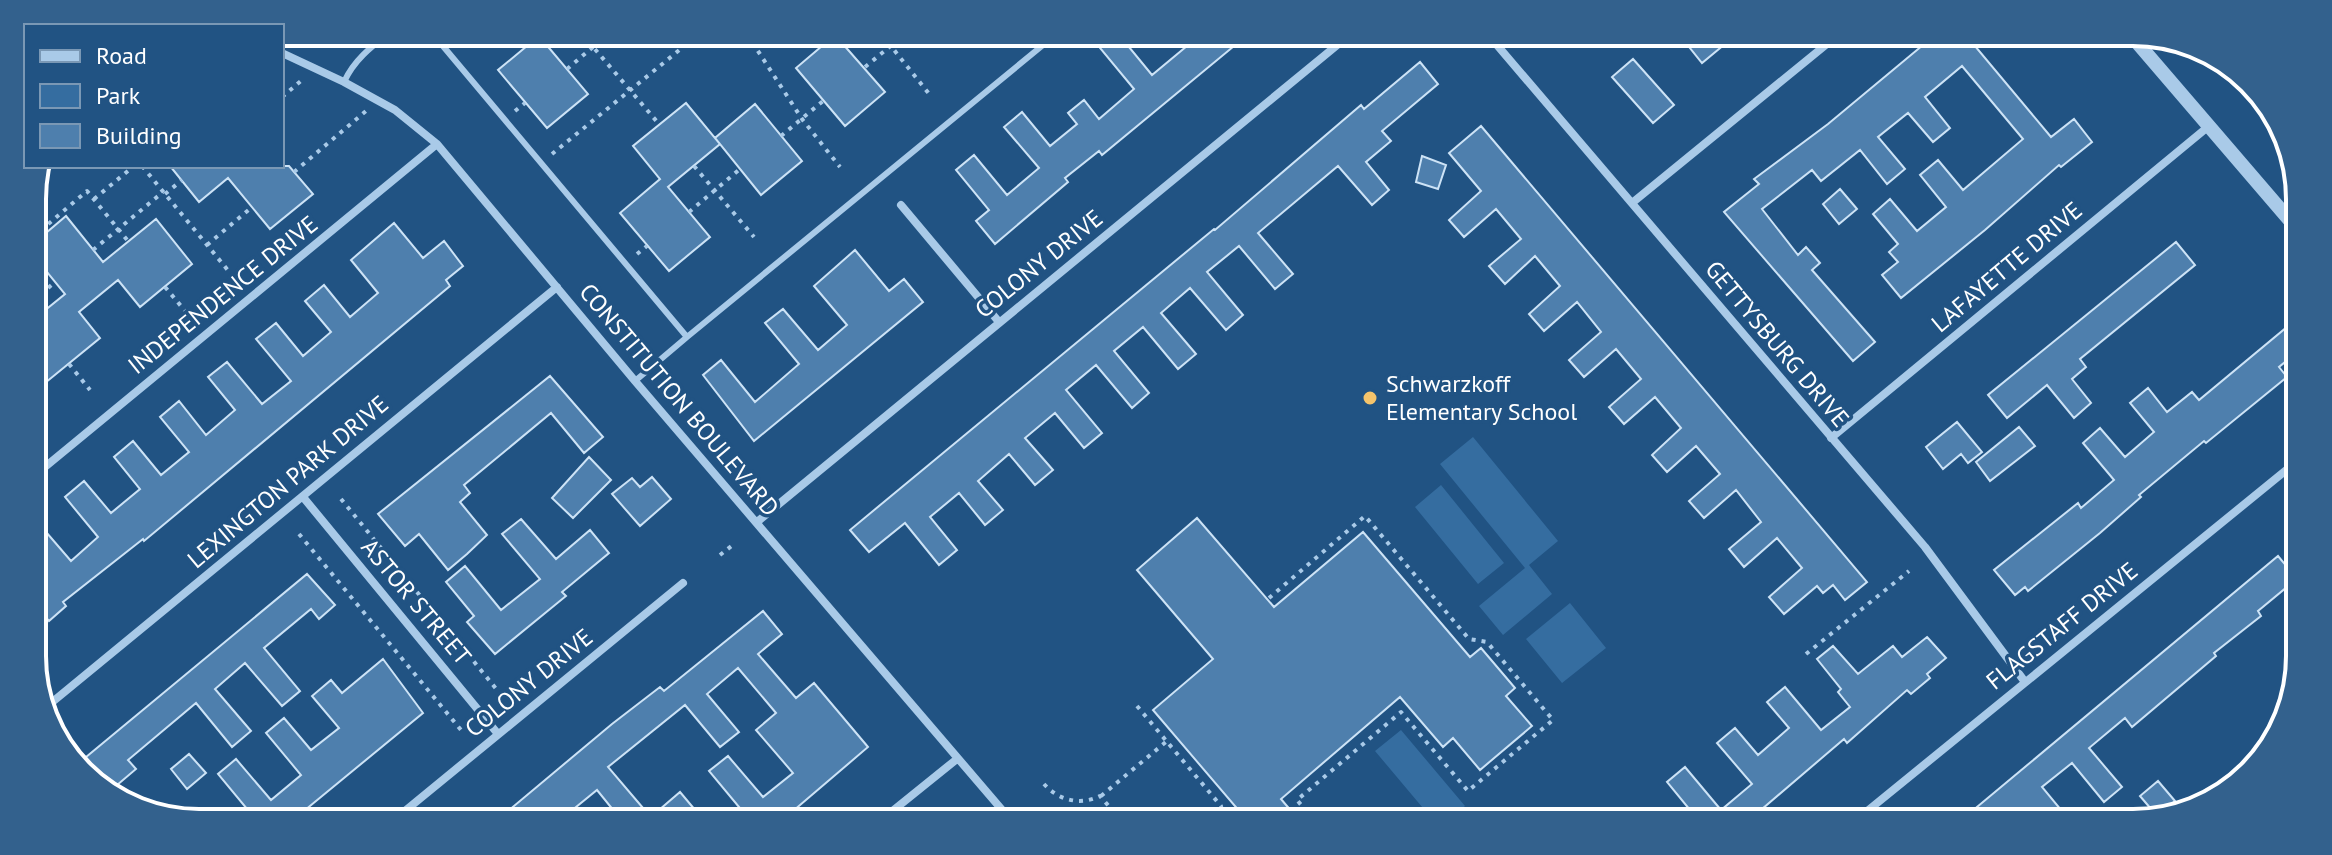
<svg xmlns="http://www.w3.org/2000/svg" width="2332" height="855" viewBox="0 0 2332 855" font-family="'PT Sans',sans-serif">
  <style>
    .green { fill: #356da0 }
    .building { fill: #4e7fad; stroke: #cde3f6; stroke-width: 2 }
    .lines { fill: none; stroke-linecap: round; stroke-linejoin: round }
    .path { stroke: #a9cae8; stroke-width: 4; stroke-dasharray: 4 6; stroke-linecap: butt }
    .service { stroke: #a9cae8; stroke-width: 6 }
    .minor { stroke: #a9cae8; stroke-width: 8 }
    .tertiary { stroke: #a9cae8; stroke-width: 14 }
    .poi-dot { fill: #f5c46b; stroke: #215383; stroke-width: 3 }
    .labels { text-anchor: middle; stroke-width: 7; stroke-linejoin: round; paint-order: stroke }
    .street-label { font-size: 24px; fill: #fff; stroke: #215383 }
    .poi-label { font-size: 24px; fill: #fff; stroke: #215383; text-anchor: start }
    .rim { fill: none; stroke: #fff; stroke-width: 4 }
  </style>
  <rect width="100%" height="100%" fill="#215383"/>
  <path class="green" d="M1473,437L1558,541L1529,565L1552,594L1503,635L1479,606L1525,568L1440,464Z
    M1441,485L1504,563L1478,584L1415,507Z
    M1570,603L1606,648L1562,683L1526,639Z
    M1401,730L1465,806L1449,820H1433L1375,751Z"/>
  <path class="building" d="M835,35L885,92L845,126L796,68Z
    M539,36L588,94L547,128L498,70Z
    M1115,36H1120L1152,75L1199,36L1245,37L1102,155L1099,151L1065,178L1068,182L995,244L976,221L989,210L956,170L974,155L1007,195L1039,168L1004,127L1022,112L1050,146L1077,124L1068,113L1084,100L1099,119L1134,89L1100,48Z
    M1682,38L1704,39H1731L1702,63Z
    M1929,40H1970L2051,137L2074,119L2092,142L2061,167L2059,165L1985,230L1901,298L1882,275L1898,262L1889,252L1898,244L1873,214L1890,199L1917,231L1946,207L1920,175L1938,160L1963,190L2023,139L1962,66L1925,97L1950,128L1933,142L1908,113L1878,137L1905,169L1887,184L1860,150L1821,181L1812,170L1762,209L1798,255L1806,247L1820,263L1812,270L1875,342L1853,361L1724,212L1759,184L1754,179L1828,124Z
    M1633,59L1674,105L1653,123L1612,77Z
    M1420,62L1438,84L1382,131L1391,141L1366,162L1389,190L1372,205L1338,166L1258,233L1293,274L1275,289L1239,246L1207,272L1243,315L1226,330L1190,288L1161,313L1196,354L1178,369L1143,327L1114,351L1149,393L1132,408L1096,365L1066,390L1102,433L1084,448L1055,413L1025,438L1053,470L1035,485L1009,454L978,481L1003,510L985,525L959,493L930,517L957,550L939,565L905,523L869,552L850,530L1214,229L1215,230L1361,105L1364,109Z
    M686,103L720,144L668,187L710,237L669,271L620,213L660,179L633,146Z
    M755,104L802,161L761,195L715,138Z
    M1481,126L1867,582L1845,600L1833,585L1823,593L1817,586L1784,614L1769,597L1802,568L1777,538L1744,567L1729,549L1761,522L1736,490L1704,518L1689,501L1720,474L1696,446L1667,472L1652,455L1681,428L1655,397L1624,424L1609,407L1641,379L1616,349L1584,377L1569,360L1601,332L1577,302L1544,331L1529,314L1560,286L1535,256L1505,284L1489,266L1521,239L1496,209L1464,237L1449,220L1481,191L1449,153Z
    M1422,156L1446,165L1438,189L1416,182Z
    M170,166H289L313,194L270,229L228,178L199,202Z
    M1840,189L1857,209L1839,224L1823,204Z
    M66,216L103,262L156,219L192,264L140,307L118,280L79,312L100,338L34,392L33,320L65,294L33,255V244Z
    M394,223L423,258L444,241L463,266L446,280L450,286L144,541L143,539L63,602L66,606L49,621L35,603L34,518L71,561L98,537L65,497L84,481L111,513L140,489L114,457L133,441L161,475L189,452L160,417L179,401L206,435L235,410L208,377L227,362L262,404L291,381L256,339L276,323L303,356L331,332L305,301L324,285L350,317L378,293L351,260Z
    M2176,242L2195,265L2080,359L2086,367L2072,379L2091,403L2074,418L2047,385L2007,418L1988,395Z
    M855,250L889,291L904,279L923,302L754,441L703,375L721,360L755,402L799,364L765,323L783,309L818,350L847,325L814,286Z
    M2287,327L2296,337V353L2279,367L2287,377L2206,443L2204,441L2139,495L2141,497L2100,533L2028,591L2025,587L2015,595L1994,570L2078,503L2081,508L2114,480L2083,443L2100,428L2125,457L2154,432L2130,403L2148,388L2167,412L2192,392L2199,400Z
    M550,376L603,437L584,453L551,413L464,485L470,493L460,502L487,535L467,554L448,570L419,534L405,546L378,514Z
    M1957,422L1982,452L1968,463L1961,454L1943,469L1926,447Z
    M2019,427L2035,446L1990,481L1976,462Z
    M589,457L611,480L573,518L552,498Z
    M652,477L671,499L640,526L612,494L632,478L640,487Z
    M1197,518L1274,607L1363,532L1470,657L1481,648L1515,688L1506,696L1532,726L1480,770L1453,738L1443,747L1400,697L1281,799L1298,819H1246L1153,710L1213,659L1137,570Z
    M521,519L556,559L590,530L609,553L562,592L566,596L495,654L467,622L474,616L446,582L465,566L501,610L540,579L502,534Z
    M2278,556L2293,574V582L2258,611L2261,616L2214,653L2216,656L2132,727L2125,718L2089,748L2122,787L2104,802L2072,763L2042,787L2071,822H1959Z
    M307,574L335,605L319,619L311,609L264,648L300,691L282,706L245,663L215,689L251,731L232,747L196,703L128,760L136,769L110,791L74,767Z
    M763,611L782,634L758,654L796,698L814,683L868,747L786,817H740L744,813L709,771L728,756L763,797L793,773L756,730L776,713L738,668L707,694L739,732L720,747L685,705L608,767L643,808L634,816H618L597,790L565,816H502L612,724L660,687L664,691Z
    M1927,637L1946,658L1927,674L1930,678L1911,694L1907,690L1847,743L1844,739L1748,821H1699L1667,782L1685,767L1721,810L1752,784L1717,743L1735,728L1758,755L1789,728L1767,702L1785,687L1821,730L1850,707L1838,692L1841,689L1817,659L1833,646L1858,674L1893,646L1902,657Z
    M383,659L423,713L299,815H252L218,774L236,759L271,800L301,775L266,733L284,718L311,750L339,728L312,696L331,680L342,693Z
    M189,754L206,773L187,789L171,769Z
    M2158,781L2175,801L2157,816L2140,796Z
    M680,792L701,817L652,816Z"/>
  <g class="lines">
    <path class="path" d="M582,34L659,124
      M670,34L681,48
      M747,34L802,119L840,167
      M882,35L930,95
      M865,67L904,35
      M567,69L593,47
      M282,97L302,80
      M515,111L525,103
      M781,136L823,101
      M552,154L699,34
      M142,166L231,274
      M694,166L754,237
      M294,172L366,111
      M165,194L182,180
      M94,199L134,166
      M689,212L740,169
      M33,237L87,191L128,241
      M207,245L252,207
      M93,250L163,192
      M637,254L647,246
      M165,287L186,312
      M33,301L55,282
      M69,364L90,390
      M341,499L502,696
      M299,534L461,730
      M720,555L734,544
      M1269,598L1365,516L1469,639L1487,642L1553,720L1468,791L1401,712L1297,800L1313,819
      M1806,654L1909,571
      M1137,706L1221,806L1223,819
      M1044,784C1058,800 1080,806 1100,796L1119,818
      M1101,796L1167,741"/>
    <path class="service" d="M432,33L687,337L1054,36
      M344,82C354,60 371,47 389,33
      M635,381L687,337"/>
    <path class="minor" d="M1491,38L1925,547L2025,682
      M282,53L344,82L395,110L437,144L635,381L1009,818
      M1632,203L1833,39
      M901,205L999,322
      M1831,438L2209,126
      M34,476L437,144
      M303,497L498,734
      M757,522L1347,37
      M45,708L557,287
      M400,815L683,583
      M885,817L957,759
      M1855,821L2295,463"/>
    <path class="tertiary" d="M2135,40L2298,230"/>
  </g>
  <circle class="poi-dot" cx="1370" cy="398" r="8"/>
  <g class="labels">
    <g class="street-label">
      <text transform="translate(1039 264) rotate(-39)" y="8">COLONY DRIVE</text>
      <text transform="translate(2007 267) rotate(-40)" y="8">LAFAYETTE DRIVE</text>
      <text transform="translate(223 295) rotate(-39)" y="8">INDEPENDENCE DRIVE</text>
      <text transform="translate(1777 344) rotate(50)" y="8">GETTYSBURG DRIVE</text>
      <text transform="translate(679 400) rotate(50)" y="8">CONSTITUTION BOULEVARD</text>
      <text transform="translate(288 482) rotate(-40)" y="8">LEXINGTON PARK DRIVE</text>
      <text transform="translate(416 602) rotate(50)" y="8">ASTOR STREET</text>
      <text transform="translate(2062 626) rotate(-39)" y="8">FLAGSTAFF DRIVE</text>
      <text transform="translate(529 683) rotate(-39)" y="8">COLONY DRIVE</text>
    </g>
    <g class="poi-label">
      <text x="1386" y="392">Schwarzkoff<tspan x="1386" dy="28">Elementary School</tspan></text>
    </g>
  </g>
  <path d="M0 0H2332V855H0ZM199 46H2133A153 153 0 0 1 2286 199V656A153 153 0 0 1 2133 809H199A153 153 0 0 1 46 656V199A153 153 0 0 1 199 46Z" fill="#33618d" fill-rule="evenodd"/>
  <path class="rim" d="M199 46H2133A153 153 0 0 1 2286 199V656A153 153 0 0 1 2133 809H199A153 153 0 0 1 46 656V199A153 153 0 0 1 199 46Z"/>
  <rect x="24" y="24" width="260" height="144" fill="#215383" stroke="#7a98b5" stroke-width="2"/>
  <rect x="40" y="50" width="40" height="12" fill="#a9cae8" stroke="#7a98b5" stroke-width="2"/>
  <text x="96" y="64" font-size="24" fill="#ffffff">Road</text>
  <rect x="40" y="84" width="40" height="24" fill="#356da0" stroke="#7a98b5" stroke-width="2"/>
  <text x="96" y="104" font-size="24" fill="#ffffff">Park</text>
  <rect x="40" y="124" width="40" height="24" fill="#4e7fad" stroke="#7a98b5" stroke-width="2"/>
  <text x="96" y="144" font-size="24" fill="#ffffff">Building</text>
</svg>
